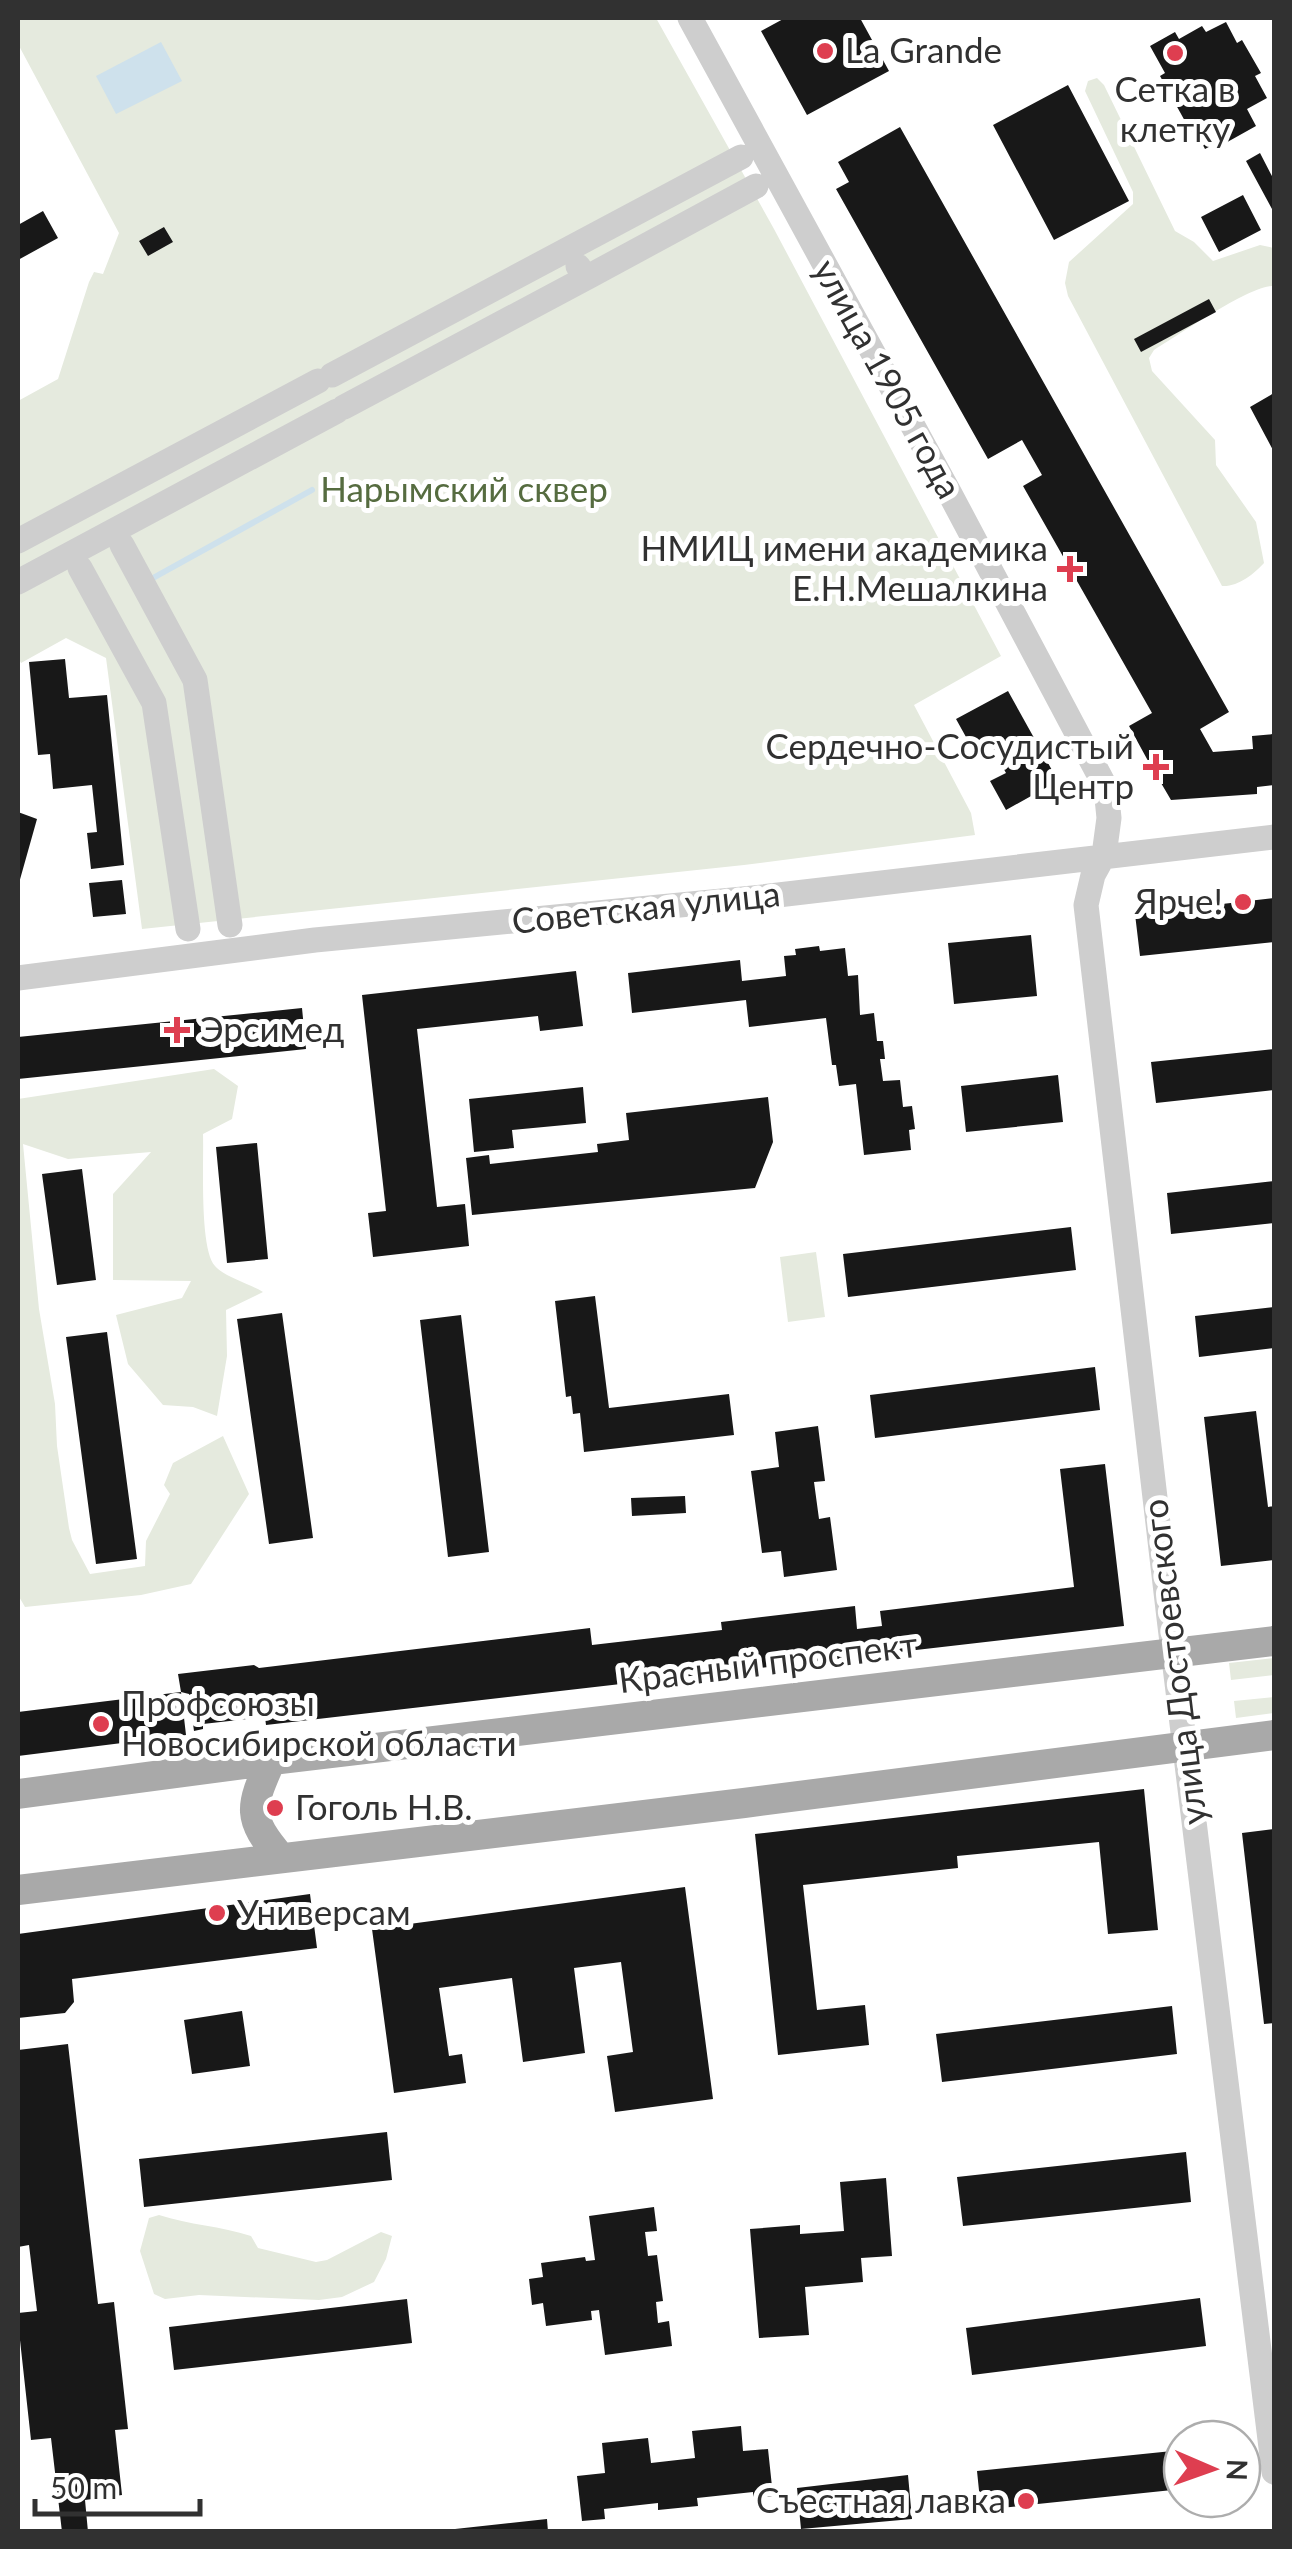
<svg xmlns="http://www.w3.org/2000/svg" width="1292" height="2549" viewBox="0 0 1292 2549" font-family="Lato,sans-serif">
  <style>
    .green { fill: #e5eade }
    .water { fill: #cee1ec }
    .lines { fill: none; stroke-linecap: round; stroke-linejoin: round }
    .stream { stroke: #cee1ec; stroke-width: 6 }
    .building { fill: #181818 }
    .minor { stroke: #cecece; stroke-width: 25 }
    .major { stroke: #a9a9a9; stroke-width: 30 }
    .poi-dot { fill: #de3e50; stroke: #fff; stroke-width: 4 }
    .labels { text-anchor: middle; stroke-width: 10; stroke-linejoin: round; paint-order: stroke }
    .poi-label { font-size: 35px; fill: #313131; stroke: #fff; text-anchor: start }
    .street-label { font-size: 35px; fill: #313131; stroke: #fff }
    .park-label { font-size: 35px; fill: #566c40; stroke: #fff }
  </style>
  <rect width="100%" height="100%" fill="#fff"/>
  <path class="green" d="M19,18H656L774,229L1001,656L914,705L971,813L975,835L744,865L142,929L106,658L66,638L21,663L18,657V401L58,379L89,282L94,272L103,274L119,233L18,44Z
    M1097,78L1104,85L1175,231L1194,242L1213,261L1260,245L1274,248V286C1250,285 1179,335 1154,350L1149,358L1152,371L1215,440L1216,465L1256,522L1264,563C1254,574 1238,587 1222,586L1068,296L1065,283L1069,262L1133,204V192L1085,91L1088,81Z
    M214,1069L238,1086L232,1119L203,1134C204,1160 199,1249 215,1266C223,1276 250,1284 263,1292L226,1310L227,1356L217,1416L193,1407L163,1405L128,1364L116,1315L182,1298L191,1281L113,1280V1194L151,1152L68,1159L23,1144L39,1309L55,1404L57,1446L69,1528L72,1540L90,1574L145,1566L146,1541L170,1494L164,1485L173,1463L223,1436L249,1494L191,1584L141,1595L25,1607L18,1595V1099Z
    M816,1252L825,1317L788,1322L780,1257Z
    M1274,1658V1675L1231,1680L1229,1663Z
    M1274,1697V1713L1236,1718L1234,1701Z
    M159,2215C189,2225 221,2226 251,2236L258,2248L316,2262L327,2260L381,2232L392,2236L386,2259L374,2282L342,2297L319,2300L199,2295L165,2299L154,2294L140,2251L149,2218Z"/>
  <path class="water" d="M161,42L182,81L116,114L96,76Z"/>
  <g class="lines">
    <path class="stream" d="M153,578L312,490"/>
  </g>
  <path class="building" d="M785,18H860L889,71L807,115L761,31Z
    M1226,22L1237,43L1242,40L1261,73L1255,76L1267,98L1247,109L1256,126L1222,145L1220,141L1205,149L1195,130L1191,132L1160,76L1165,73L1150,46L1175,32L1179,39L1202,26L1206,32Z
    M1068,85L1129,201L1054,240L993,125Z
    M900,127L1229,712L1200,729L1213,752L1253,749L1252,736L1274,734V785L1257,787V794L1171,800L1147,759L1129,726L1152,713L1023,486L1042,475L1022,440L988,459L836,189L849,182L838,162Z
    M1260,153L1274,180V208L1272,209L1246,161Z
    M1243,195L1261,230L1219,252L1201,217Z
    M43,211L58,238L18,260V225Z
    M164,227L173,242L148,256L139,241Z
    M1209,299L1216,312L1141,352L1134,339Z
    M1274,393V452L1250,407Z
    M65,659L69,698L107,695L124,865L91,869L87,833L97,832L92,785L53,789L50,754L38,755L29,662Z
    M1008,691L1058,781L1006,810L990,781L1006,773L987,738L971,746L956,719Z
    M18,812L37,819L19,883L18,882Z
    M122,880L126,914L93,917L89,883Z
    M1274,898V942L1140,956L1135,914Z
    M1031,935L1037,996L954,1004L948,943Z
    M819,946L820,951L845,948L848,976L858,975L860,1015L874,1013L877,1041H883L885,1059H880L883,1081L900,1080L903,1107L912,1106L915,1129L909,1130L911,1150L864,1155L856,1084L839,1086L836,1065H832L826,1018L749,1027L746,1000L632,1013L628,973L740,960L742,981L786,976L784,956L796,955L795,949Z
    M576,971L583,1026L540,1031L538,1016L417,1029L437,1207L465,1204L469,1246L373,1257L368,1213L386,1211L362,995Z
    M302,1008L306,1049L18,1079V1037Z
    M1274,1049V1090L1156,1103L1151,1062Z
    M1058,1075L1063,1122L966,1132L961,1086Z
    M583,1087L586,1123L512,1130L514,1148L474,1152L469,1099Z
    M768,1097L773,1142L755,1188L472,1215L466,1158L489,1155L490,1164L598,1152L597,1144L629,1140L626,1113Z
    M257,1143L268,1259L227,1263L216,1147Z
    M82,1169L96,1280L57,1285L42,1174Z
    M1274,1181V1223L1171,1234L1167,1193Z
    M1071,1227L1076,1270L848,1297L843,1254Z
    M595,1296L609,1408L729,1394L734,1435L584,1452L580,1413L573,1414L571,1396L566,1397L555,1301Z
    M1274,1307V1348L1199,1357L1195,1316Z
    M282,1313L313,1538L269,1544L237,1319Z
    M461,1315L489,1552L448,1557L420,1320Z
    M107,1332L137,1559L96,1564L66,1337Z
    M1095,1367L1100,1410L875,1438L870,1395Z
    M1256,1411L1268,1507L1274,1506V1560L1221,1566L1204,1417Z
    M818,1426L825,1481L814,1482L819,1519L830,1517L837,1570L784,1577L781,1551L762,1553L751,1471L779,1467L775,1432Z
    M1105,1464L1124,1626L266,1725L265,1717L203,1724V1729L194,1731L189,1694L181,1692L178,1674L254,1665L259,1668L590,1628L592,1645L722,1630L721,1622L855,1606L857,1629L882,1626L880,1611L1074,1587L1060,1469Z
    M685,1496L686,1513L632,1516L631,1498Z
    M181,1692L186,1735L18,1756V1712Z
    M1144,1789L1158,1930L1108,1934L1099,1842L957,1856L958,1868L803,1885L817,2010L865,2005L869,2045L778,2055L755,1834Z
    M1274,1829V2023L1264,2024L1242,1833Z
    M685,1887L713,2099L615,2112L607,2056L633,2052L621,1962L574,1968L585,2053L523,2062L512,1978L439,1988L449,2056L462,2054L466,2083L394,2093L372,1929Z
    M310,1894L317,1948L72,1979L74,2002L65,2013L18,2018V1934Z
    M1172,2006L1177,2054L942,2082L936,2034Z
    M242,2011L250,2066L192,2074L184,2020Z
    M68,2044L98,2304L114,2302L128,2429L115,2430L122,2495L85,2500L88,2532H62L51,2438L31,2440L18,2322V2313L37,2311L29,2245L18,2247V2050Z
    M387,2132L392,2180L144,2207L139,2159Z
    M1186,2152L1191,2202L963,2226L957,2177Z
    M886,2178L892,2256L861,2258L863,2282L805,2287L809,2335L759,2338L750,2229L800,2225V2234L844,2231L840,2182Z
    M654,2207L657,2231L645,2232L648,2256L657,2255L663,2301L656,2302L658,2323L669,2321L672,2346L605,2355L599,2310L591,2311L592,2320L546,2326L543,2303L532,2305L529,2279L543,2277L541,2263L585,2257L586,2261L595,2260L589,2216Z
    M1200,2298L1206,2346L972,2375L966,2328Z
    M407,2299L412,2343L174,2370L169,2327Z
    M741,2426L743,2451L768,2449L773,2496L753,2498V2492L697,2498L698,2506L658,2510V2503L604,2509L605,2519L582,2521L577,2476L605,2473L602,2443L648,2438L651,2463L695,2458L692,2431Z
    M1182,2450V2489L981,2510L977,2471Z
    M908,2475L912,2519L801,2529L797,2488Z
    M547,2519L548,2532H455V2529Z"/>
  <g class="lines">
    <path class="minor" d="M690,18L949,492L1106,788L1109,818L1104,855L1093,875L1086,905L1169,1618L1274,2472
      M578,266L586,278L756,186
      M332,375L741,157
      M344,407L586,278
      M18,541L318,381
      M122,545L195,680L230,925
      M80,568L154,703L188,929
      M18,582L337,411
      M18,978L315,940L753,898L1274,837"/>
    <path class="major" d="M271,1760C250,1808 246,1817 281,1858
      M18,1794L282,1759L1274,1641
      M18,1890L744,1803L1274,1735"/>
  </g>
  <g class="poi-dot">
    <circle cx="825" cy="51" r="10"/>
    <circle cx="1175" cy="53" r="10"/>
    <path d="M1065 554h10v10h10v10h-10v10h-10v-10h-10v-10h10z"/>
    <path d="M1151 752h10v10h10v10h-10v10h-10v-10h-10v-10h10z"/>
    <circle cx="1243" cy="902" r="10"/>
    <path d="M172 1015h10v10h10v10h-10v10h-10v-10h-10v-10h10z"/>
    <circle cx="101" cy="1724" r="10"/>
    <circle cx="275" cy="1808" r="10"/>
    <circle cx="217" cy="1913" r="10"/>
    <circle cx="1026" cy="2501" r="10"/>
  </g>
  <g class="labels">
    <g class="poi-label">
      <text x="845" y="63">La Grande</text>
      <text x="1175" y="102" text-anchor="middle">Сетка в<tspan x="1175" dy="40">клетку</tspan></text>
      <text x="1048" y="561" text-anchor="end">НМИЦ имени академика<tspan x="1048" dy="40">Е.Н.Мешалкина</tspan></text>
      <text x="1134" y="759" text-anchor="end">Сердечно-Сосудистый<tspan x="1134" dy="40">Центр</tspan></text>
      <text x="1223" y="914" text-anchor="end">Ярче!</text>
      <text x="200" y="1042">Эрсимед</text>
      <text x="121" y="1716">Профсоюзы<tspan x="121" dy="40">Новосибирской области</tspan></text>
      <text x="295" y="1820">Гоголь Н.В.</text>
      <text x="237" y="1925">Универсам</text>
      <text x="1006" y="2513" text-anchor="end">Съестная лавка</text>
    </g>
    <g class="street-label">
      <text transform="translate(887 379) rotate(61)" y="12">улица 1905 года</text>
      <text transform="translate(646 908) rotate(-6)" y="12">Советская улица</text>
      <text transform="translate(1175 1662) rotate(-97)" y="12">улица Достоевского</text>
      <text transform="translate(768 1663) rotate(-7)" y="12">Красный проспект</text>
    </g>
    <g class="park-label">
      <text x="464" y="502">Нарымский сквер</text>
    </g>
  </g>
  <rect width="1292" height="2549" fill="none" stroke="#313131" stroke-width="40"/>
  <g transform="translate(1212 2469) rotate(92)"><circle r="48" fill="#ffffff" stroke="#adadad" stroke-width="2.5"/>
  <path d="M0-8L18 38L0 25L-18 38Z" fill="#de3e50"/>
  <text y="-15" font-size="28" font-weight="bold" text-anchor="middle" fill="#313131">N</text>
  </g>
  <path d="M35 2499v15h165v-15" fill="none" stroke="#313131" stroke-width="5"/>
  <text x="50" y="2499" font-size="30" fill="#313131" stroke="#ffffff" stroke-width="8" paint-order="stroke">50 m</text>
</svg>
